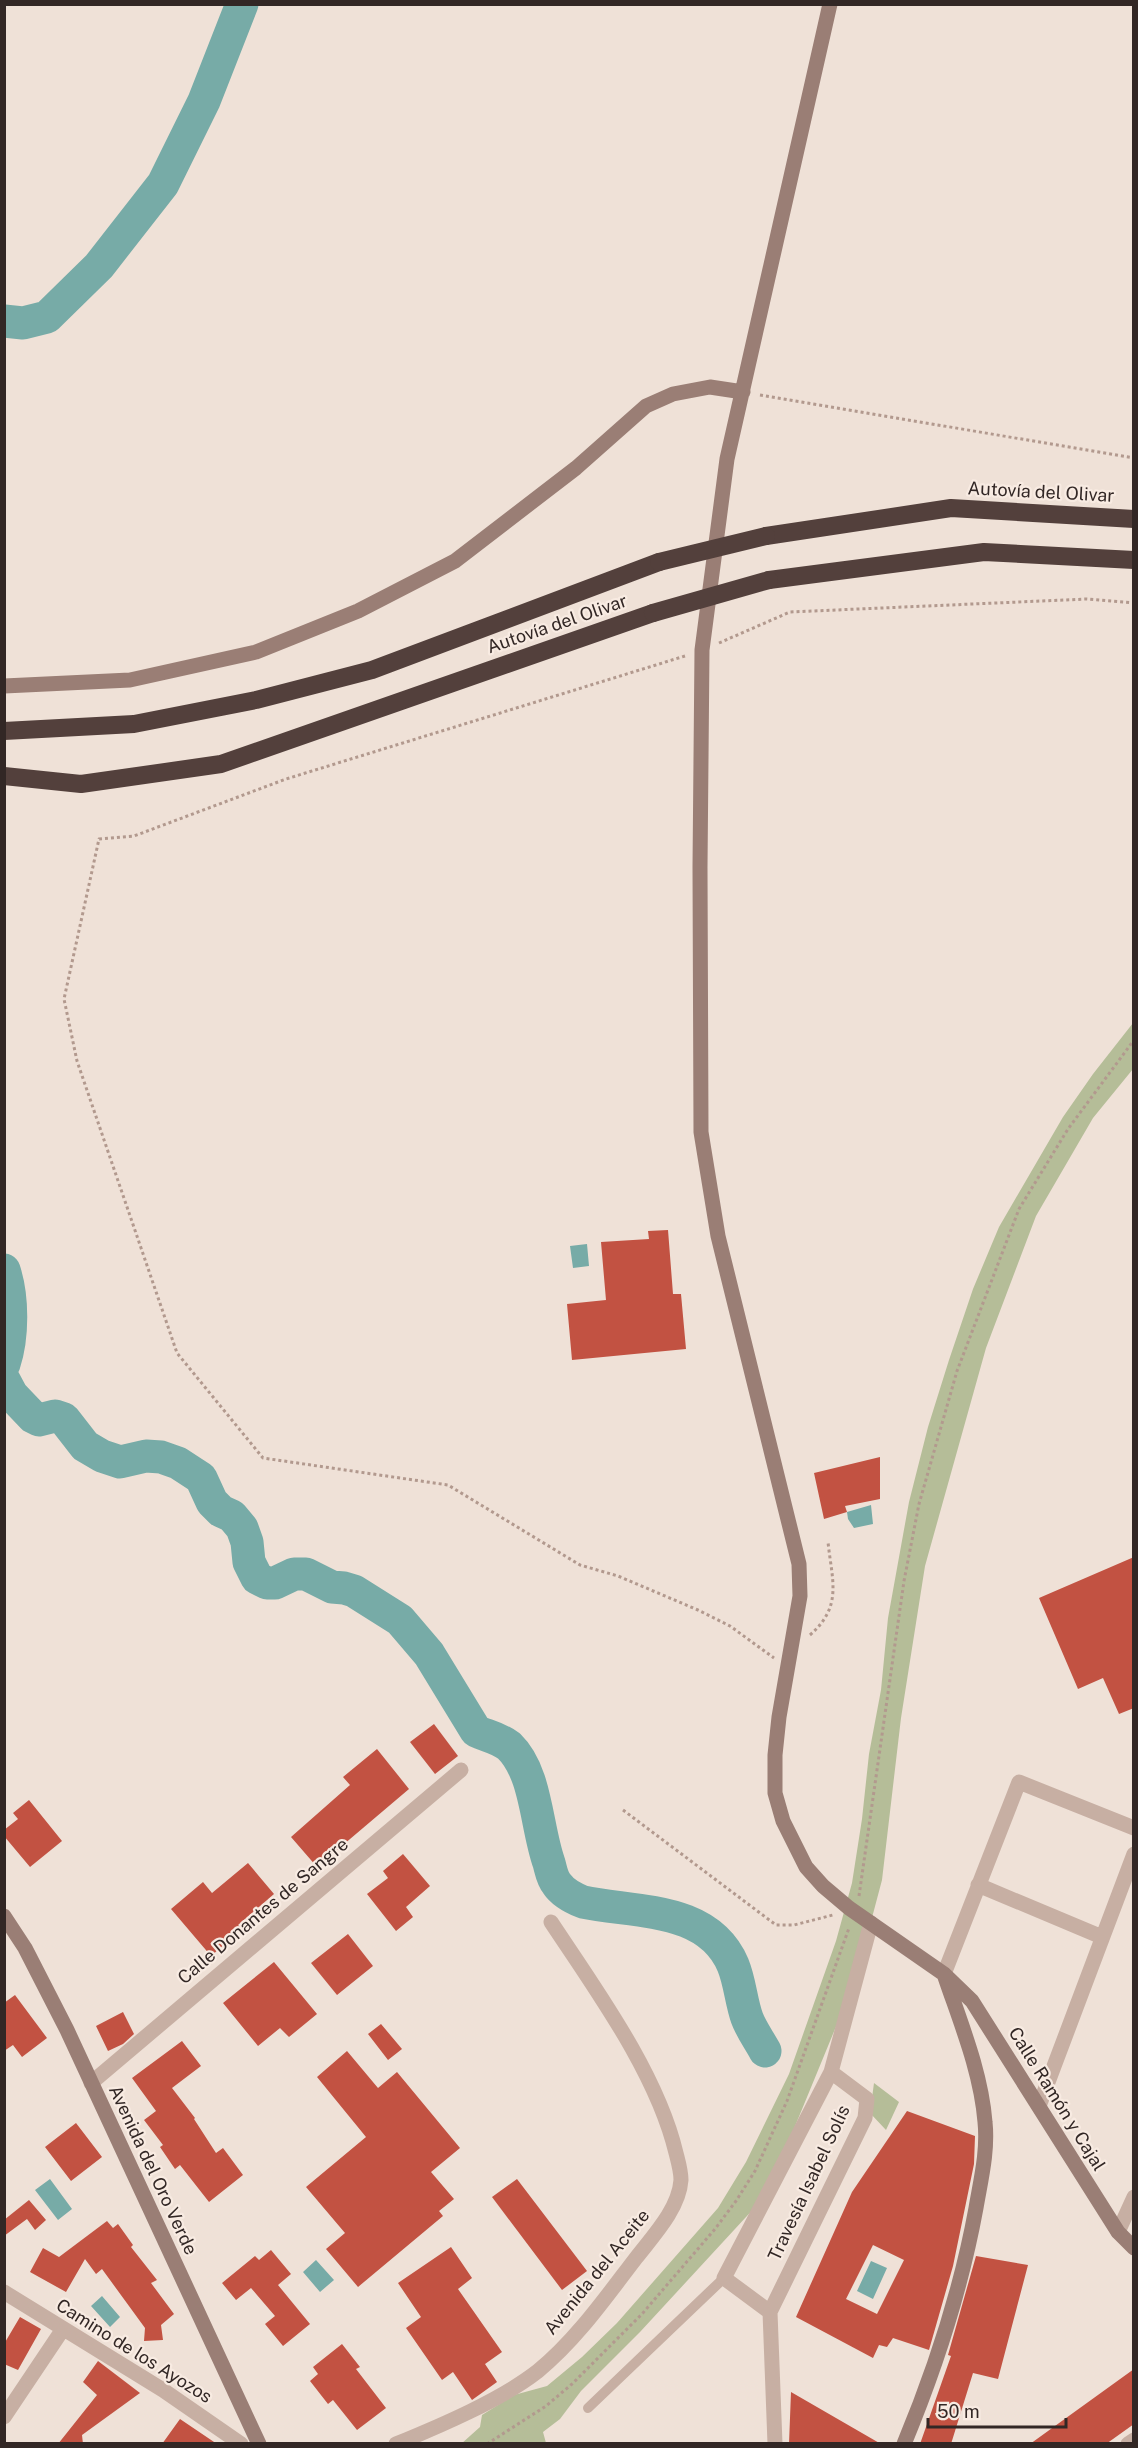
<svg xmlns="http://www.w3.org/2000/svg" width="1138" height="2448" viewBox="0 0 1138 2448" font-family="'Public Sans',sans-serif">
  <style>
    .green { fill: #b5bd98 }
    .water { fill: #77aba7 }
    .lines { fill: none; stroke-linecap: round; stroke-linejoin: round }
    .river { stroke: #77aba7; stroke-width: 33 }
    .building { fill: #c25242; fill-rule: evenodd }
    .path { stroke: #b2998e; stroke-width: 3; stroke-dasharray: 3 3; stroke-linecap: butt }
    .lane { stroke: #c7afa3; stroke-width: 10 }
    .street { stroke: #c7afa3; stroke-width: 15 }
    .secondary { stroke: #9a7e75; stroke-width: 15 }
    .highway { stroke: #53403c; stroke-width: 18 }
    .highway-bridge { stroke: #53403c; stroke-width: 18 }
    .labels { text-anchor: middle; stroke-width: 4.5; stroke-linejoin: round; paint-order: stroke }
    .street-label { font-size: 18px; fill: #322725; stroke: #f8ebe2 }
  </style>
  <rect width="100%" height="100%" fill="#efe1d7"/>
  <path class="green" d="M1133,1023V1069L1093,1118L1036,1216L986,1348L925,1566L901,1718L882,1880L856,1978L791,2136L758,2204L640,2332L581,2391L560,2419L543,2432L546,2443L461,2444L480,2427L482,2415L514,2395L547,2386L582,2357L617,2323L718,2208L746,2162L789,2074L836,1941L852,1883L862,1819L869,1754L881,1690L888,1618L909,1502L928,1427L949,1360L973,1289L999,1227L1063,1117L1093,1074Z
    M874,2083L899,2102L886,2130L870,2113Z"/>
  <path class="water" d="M587,1244L589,1266L573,1268L570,1246Z
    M871,1505L873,1524L854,1528L848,1519L847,1512Z
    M50,2179L72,2209L58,2220L35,2190Z
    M316,2260L334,2280L320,2292L303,2272Z
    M871,2261L887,2268L873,2299L857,2291Z
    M102,2296L120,2317L110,2327L91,2306Z"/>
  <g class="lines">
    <path class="river" d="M4,321L23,323L47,317L99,266L163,184L204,101L242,4
      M4,1270C13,1297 13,1337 4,1364
      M4,1380L12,1395L33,1417L39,1420L55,1416L64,1419L85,1446L102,1456L120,1462L146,1456L161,1457L178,1463L201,1478L212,1502L221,1511L232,1516L242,1528L247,1542L249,1562L257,1578L267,1583H275L294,1574H306L332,1587L344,1588L354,1591L400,1620L429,1654L476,1731C487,1736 499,1738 509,1746C537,1773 536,1827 549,1863C551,1870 552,1878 557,1884C563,1893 573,1898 583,1902C635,1913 708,1906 733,1965C740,1982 741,2001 747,2018C751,2029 759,2040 765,2051"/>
  </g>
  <path class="building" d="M668,1230L673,1294H681L686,1349L572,1360L567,1304L606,1300L601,1242L649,1239L648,1231Z
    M880,1457V1499L845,1506L847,1512L824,1519L814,1473Z
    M1134,1557V1708L1119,1714L1103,1678L1078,1689L1039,1598Z
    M434,1724L458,1756L435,1774L410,1742Z
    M377,1749L409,1789L317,1867L291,1837L350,1785L343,1777Z
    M29,1800L62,1841L30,1867L4,1836V1830L18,1819L13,1813Z
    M403,1854L430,1886L406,1907L413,1917L396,1931L367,1894L388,1878L383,1871Z
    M248,1863L274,1894L238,1925L242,1929L211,1956L171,1909L203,1882L212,1893Z
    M348,1934L373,1966L337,1995L311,1963Z
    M274,1962L317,2014L289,2037L280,2028L258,2046L223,2003Z
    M15,1995L47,2038L22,2057L13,2045L4,2051V2003Z
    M123,2012L134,2034L123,2044L108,2051L96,2026Z
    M381,2024L402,2049L388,2060L368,2034Z
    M182,2041L201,2066L172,2088L195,2118L194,2119L216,2153L223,2148L243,2175L209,2202L180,2165L175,2169L160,2147L163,2145L144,2120L156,2111L132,2078Z
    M347,2051L378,2088L397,2072L460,2148L431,2172L454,2199L439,2211L443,2216L358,2287L326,2249L345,2233L306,2187L366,2137L317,2077Z
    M907,2111L975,2136L974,2164L953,2266L929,2350L893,2338L887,2347L879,2345L873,2358L796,2317L852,2192ZM873,2245L904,2260L877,2314L846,2299Z
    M76,2123L102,2157L71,2181L45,2147Z
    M517,2179L587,2271L562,2290L492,2197Z
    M29,2200L46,2220L35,2230L27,2219L4,2236V2220Z
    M107,2221L113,2228L118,2224L133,2245L131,2247L157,2280L151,2283L174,2314L161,2325L163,2340L144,2341L145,2328L102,2269L96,2274L85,2259L66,2292L30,2272L43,2248L59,2257Z
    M451,2247L472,2278L458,2289L502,2352L485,2364L497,2382L472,2400L453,2372L442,2380L406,2328L421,2317L398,2283Z
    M271,2250L291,2274L278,2285L310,2324L283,2346L265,2324L275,2316L251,2288L236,2300L222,2283L255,2256L259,2260Z
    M976,2256L1028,2265L998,2379L973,2373L951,2444H920L951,2356L948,2355Z
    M20,2317L41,2329L18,2370L4,2364V2344Z
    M342,2344L360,2367L356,2369L386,2408L357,2430L333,2400L328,2404L310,2381L318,2374L313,2367Z
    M98,2361L140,2393L82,2435L83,2444H58L97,2395L83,2382Z
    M1134,2369V2424L1106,2444H1030Z
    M791,2392L881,2444H789Z
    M180,2419L217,2444H162Z"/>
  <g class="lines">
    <path class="path" d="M760,395L1134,458
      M719,643L790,612L1087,599L1134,603
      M685,656L286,779L134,836L99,839L64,999L77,1061L177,1353L263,1458L448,1485L580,1565L618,1576L698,1610L730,1626L774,1658
      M810,1635C843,1606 832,1581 828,1542
      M623,1810L776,1925H794L833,1915
      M859,1896L904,1581L919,1504L957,1371L1019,1209L1068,1129L1134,1040
      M487,2444L546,2406L572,2384L642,2314L715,2229L736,2201L755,2171L787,2101L849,1928"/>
    <path class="lane" d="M588,2408L724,2278"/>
    <path class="street" d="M978,1885L1102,1937
      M944,1974L1019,1782L1134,1828
      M91,2083L461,1770
      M1039,2106L1134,1854
      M1118,2232L1134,2197
      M4,2292L163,2390L241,2444
      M770,2312L724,2278L831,2072
      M4,2417L63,2329
      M396,2444C440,2426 501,2400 538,2371C576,2340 606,2297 636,2258C653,2236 679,2209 681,2180C681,2171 678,2161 676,2153C657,2073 596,1990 551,1922
      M775,2444L770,2312L865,2118L867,2099L831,2072L871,1923
      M1128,2444L1134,2440"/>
    <path class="secondary" d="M830,4L727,459L702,650L700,867L701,1132L718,1236L799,1564L800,1596L779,1717L775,1755V1793L783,1821L806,1867L823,1886L849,1908L944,1974L972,2001L1118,2232L1134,2248
      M4,686L130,680L256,652L358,611L455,561L576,468L646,406L673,394L710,387L743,392
      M4,1916L25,1948L67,2030L259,2444
      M904,2444C936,2367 961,2290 976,2208C981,2179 988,2151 985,2122C981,2072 961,2024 945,1977"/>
    <path class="highway" d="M766,536L951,508L1134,519
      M769,580L984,552L1134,560
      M4,731L134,724L256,700L372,670L659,562
      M4,776L81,784L221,764L653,613"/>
    <path class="highway-bridge" d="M659,562L766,536
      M653,613L769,580"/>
  </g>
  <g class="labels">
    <g class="street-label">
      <text transform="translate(1041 492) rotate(3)" y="6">Autovía del Olivar</text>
      <text transform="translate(557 624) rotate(-19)" y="6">Autovía del Olivar</text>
      <text transform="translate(263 1911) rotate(-40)" y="6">Calle Donantes de Sangre</text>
      <text transform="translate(1057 2099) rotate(58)" y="6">Calle Ramón y Cajal</text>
      <text transform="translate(153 2170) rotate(65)" y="6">Avenida del Oro Verde</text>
      <text transform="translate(809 2183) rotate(-65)" y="6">Travesía Isabel Solís</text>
      <text transform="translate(597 2272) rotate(-51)" y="6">Avenida del Aceite</text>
      <text transform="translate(134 2351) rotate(32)" y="6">Camino de los Ayozos</text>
    </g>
  </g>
  <rect width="1138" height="2448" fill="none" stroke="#322725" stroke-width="12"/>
  <path d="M928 2418v9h138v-9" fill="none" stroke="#322725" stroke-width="3"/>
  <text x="937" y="2418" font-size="18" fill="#322725" stroke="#f8ebe2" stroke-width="4.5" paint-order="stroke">50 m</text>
</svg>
